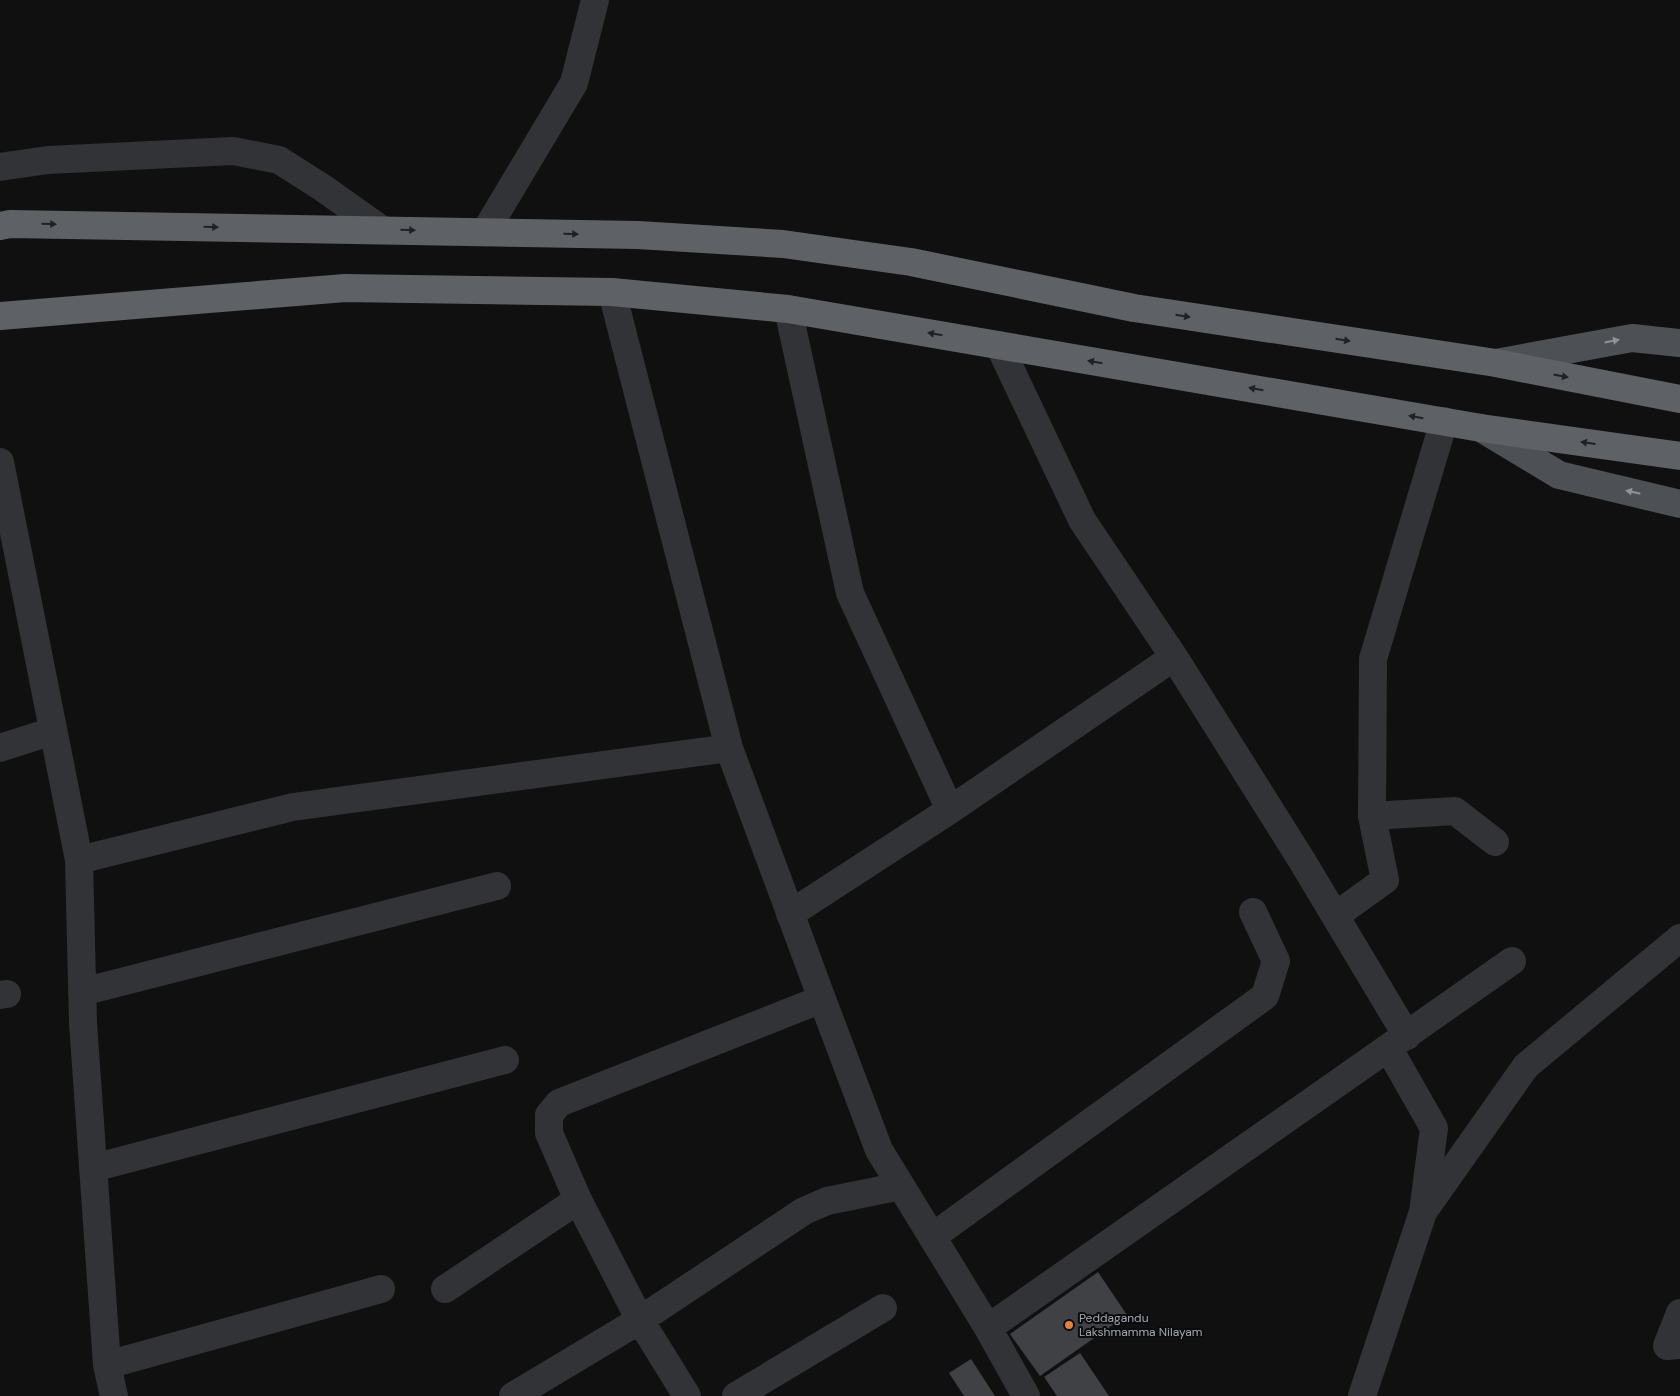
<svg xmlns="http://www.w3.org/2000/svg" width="1680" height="1396" viewBox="0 0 1680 1396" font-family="'DM Sans',sans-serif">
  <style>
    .building { fill: #3f4144 }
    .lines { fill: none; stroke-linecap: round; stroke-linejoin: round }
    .minor { stroke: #313336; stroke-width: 28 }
    .major { stroke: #4d5155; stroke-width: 28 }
    .highway { stroke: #5e6267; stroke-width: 28 }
    .oneway { fill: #202123 }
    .oneway2 { fill: #8d949a }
    .poi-dot { fill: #e78132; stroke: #0b0b0c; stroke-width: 2 }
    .labels { text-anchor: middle; stroke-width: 4; stroke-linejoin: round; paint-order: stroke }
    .poi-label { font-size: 12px; fill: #a2aab1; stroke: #0b0b0c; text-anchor: start }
  </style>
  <rect width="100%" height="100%" fill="#101011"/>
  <path class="building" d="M1098,1272L1127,1315L1040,1376L1010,1334Z
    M1080,1353L1109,1396H1057L1044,1377Z
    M971,1359L995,1396H964L949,1373Z"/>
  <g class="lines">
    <path class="minor" d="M0,167L48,160L233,151L279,160L323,188L382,230
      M485,232L574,83L595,0
      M612,292L729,748L822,999L879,1150L988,1328L1026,1396
      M788,309L850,593L950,810
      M999,345L1082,520L1174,657L1301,859L1407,1036
      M0,462L79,860L83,1023L107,1365L114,1396
      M0,748L53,731
      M1372,816L1455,811L1495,842
      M79,860L293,807L729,748
      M790,914L950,810L1174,657
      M1335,916L1385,880L1372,816L1373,659L1444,421
      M82,992L497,886
      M0,995L7,994
      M93,1168L505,1060
      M1423,1212L1526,1066L1680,938
      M932,1237L1265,996L1276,961L1253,912
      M445,1289L578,1200
      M1680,1313L1667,1346L1680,1345
      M988,1328L1512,961
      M107,1365L381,1289
      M513,1396L640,1320L804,1211L827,1201L901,1186
      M687,1396L640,1320L578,1200L549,1133V1115L559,1103L822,999
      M736,1396L883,1308
      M1362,1396L1423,1212L1434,1128L1389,1049"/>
    <path class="major" d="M1496,363L1632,338L1680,343
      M1481,428L1559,475L1680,504"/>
    <path class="highway" d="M0,226L10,224L638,235L783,244L911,262L1134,308L1496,363L1680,399
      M0,316L345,288L612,292L788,309L1481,428L1680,456"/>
  </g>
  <defs><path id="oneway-solid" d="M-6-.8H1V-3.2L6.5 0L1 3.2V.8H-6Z" transform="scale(1.25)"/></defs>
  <g class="oneway">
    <use href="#oneway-solid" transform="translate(49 224) rotate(1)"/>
    <use href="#oneway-solid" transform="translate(211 227) rotate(1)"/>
    <use href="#oneway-solid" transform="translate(408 230) rotate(1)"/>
    <use href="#oneway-solid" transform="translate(571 234) rotate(1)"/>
    <use href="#oneway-solid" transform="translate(1183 316) rotate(9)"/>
    <use href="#oneway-solid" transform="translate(935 334) rotate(-170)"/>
    <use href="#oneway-solid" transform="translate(1343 340) rotate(9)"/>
    <use href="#oneway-solid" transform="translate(1095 362) rotate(-170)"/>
    <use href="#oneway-solid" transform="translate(1561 376) rotate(11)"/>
    <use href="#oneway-solid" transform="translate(1256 389) rotate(-170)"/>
    <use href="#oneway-solid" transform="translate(1416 417) rotate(-170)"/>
    <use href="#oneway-solid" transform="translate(1588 443) rotate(-172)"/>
  </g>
  <g class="oneway2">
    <use href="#oneway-solid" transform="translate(1612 341) rotate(-11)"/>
    <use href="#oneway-solid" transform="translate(1633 492) rotate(-167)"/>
  </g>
  <circle class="poi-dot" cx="1069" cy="1325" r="5"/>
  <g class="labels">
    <g class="poi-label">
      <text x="1079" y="1322">Peddagandu<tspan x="1079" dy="14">Lakshmamma Nilayam</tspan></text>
    </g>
  </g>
</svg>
